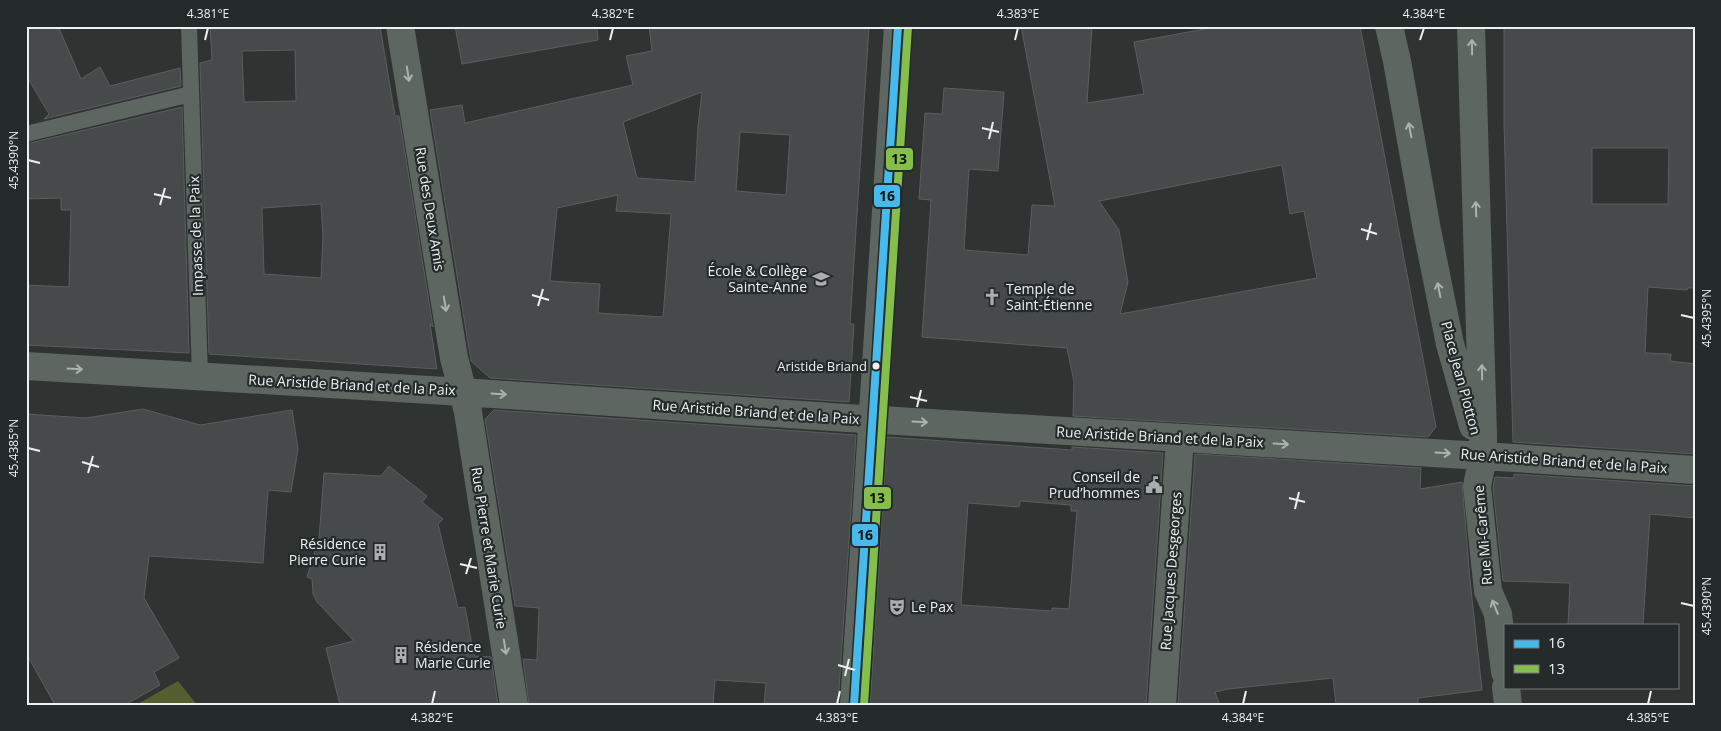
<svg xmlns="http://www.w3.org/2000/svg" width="1721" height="731" viewBox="0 0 1721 731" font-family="'Open Sans',sans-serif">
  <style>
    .green { fill: #545e2f }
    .building { fill: #464a4a; stroke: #5a5e5e; fill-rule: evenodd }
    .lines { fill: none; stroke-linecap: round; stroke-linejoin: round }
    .lane { stroke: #5d6660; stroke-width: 16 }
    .street { stroke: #5d6660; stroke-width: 28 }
    .bus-1-casing { stroke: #242b2a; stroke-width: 11 }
    .bus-2-casing { stroke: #242b2a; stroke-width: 11 }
    .bus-1 { stroke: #47baec; stroke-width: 8 }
    .bus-2 { stroke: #85be4c; stroke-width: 8 }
    .oneway { stroke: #acb2af }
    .ticks { fill: none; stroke: #ecf0f0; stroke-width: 2 }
    .bus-dot { fill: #ecf0f0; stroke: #242b2a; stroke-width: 2 }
    .labels { text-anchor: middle; stroke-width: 4.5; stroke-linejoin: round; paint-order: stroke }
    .bus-label { font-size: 13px; fill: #ecf0f0; stroke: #242b2a; text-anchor: end }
    .street-label { font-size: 14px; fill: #ecf0f0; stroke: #242b2a }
    .poi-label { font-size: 14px; fill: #ecf0f0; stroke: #242b2a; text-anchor: end }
    .line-badge { stroke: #242b2a; stroke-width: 2 }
    .pale-badge-label { font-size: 14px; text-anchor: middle; font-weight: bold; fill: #111 }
    .neatline { fill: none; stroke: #ecf0f0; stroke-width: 2 }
    .ticks-label { font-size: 12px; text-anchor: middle; fill: #ecf0f0 }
  </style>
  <rect width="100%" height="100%" fill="#2f3433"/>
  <path class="green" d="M178,681L197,705H136Z"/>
  <path class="building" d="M26,26H58L81,79L100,67L110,86L180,68L181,86L44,119L49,114L26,75Z
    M210,26H380L395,116H399L433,327L430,324L437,369L209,354L200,63L212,60ZM295,50L296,101L244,102L242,51ZM321,204L323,237L321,278L264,274L262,208Z
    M455,26H597L598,40L462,64Z
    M649,26H869L850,324H854L849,402L490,378L471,361L430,110L462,105L465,123L633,85L626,56L652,51ZM702,92L698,126L695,182L637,178L623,122ZM740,132L790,135L786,195L736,191ZM618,195L616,211L671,214L663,317L598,313L600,284L550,281L557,208Z
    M1021,26H1092L1087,103L1144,94L1134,42L1221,26H1360L1436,427L1428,437L1073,416L1074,382L1067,348L922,337L931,200L919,199L925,113L942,114L944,88L1004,92L998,171L969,169L964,250L1028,255L1032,205L1055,206ZM1282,165L1290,214L1304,211L1317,278L1120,314L1128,282L1119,230L1099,201Z
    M1504,26H1695V288H1688L1687,290L1648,287L1645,353L1671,354L1670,361L1695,364V454L1513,442L1504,123ZM1592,148H1669L1668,204H1592Z
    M182,107L189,353L26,345V285L69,287L71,210H61V198L26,199V144Z
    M143,409L200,425L292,410L298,449L291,492L268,490L263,563L149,556L144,598L179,658L154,672L160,685L125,705H55L26,653V414L86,418Z
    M494,410L856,435L838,705H764L766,683L715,680L713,705H529L523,659L537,660L539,608L515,606L485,419Z
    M887,437L1072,450V447L1163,453L1146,705H870ZM1020,501L1071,505V511H1077L1069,609L1052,608V611L961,605L968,503L1019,507Z
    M1195,454L1421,468L1420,489L1462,482L1470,580L1482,690L1418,698V705H1336L1333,678L1228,689L1215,692L1220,705H1178Z
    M389,466L427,496L422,502L443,519L438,524L458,608L465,607L474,656L491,657L498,705H340L326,648L354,641L317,602L313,594L312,579L307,577L319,539L324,473L381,476Z
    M1514,474L1695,486V518L1650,514L1643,625H1568L1570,583L1503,581L1493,487L1495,477L1514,478Z"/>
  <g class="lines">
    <path class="lane" d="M189,26L200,377
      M26,134L191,94"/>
    <path class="street" d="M400,26L454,358L468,412L514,705
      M1389,26L1397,61L1427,230L1450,344L1473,426
      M1471,26L1483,435V456L1477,486L1488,591L1498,614L1505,672
      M26,366L463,392L847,418L1483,456L1695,470
      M1506,687L1508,705
      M854,705L898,26
      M1162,705L1180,438"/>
    <g class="bus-1-casing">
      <path id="bus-1" d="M854,705L898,26"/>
    </g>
    <g class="bus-2-casing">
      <path id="bus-2" d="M864,705L908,27"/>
    </g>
    <use href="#bus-1" class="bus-1"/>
    <use href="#bus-2" class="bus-2"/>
  </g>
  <defs><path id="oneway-shaft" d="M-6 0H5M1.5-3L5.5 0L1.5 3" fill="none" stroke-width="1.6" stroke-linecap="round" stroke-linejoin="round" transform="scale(1.25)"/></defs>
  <g class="oneway">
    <use href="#oneway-shaft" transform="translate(1472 47) rotate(-91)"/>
    <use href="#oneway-shaft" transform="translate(408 74) rotate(81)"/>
    <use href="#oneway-shaft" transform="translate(1410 130) rotate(-101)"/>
    <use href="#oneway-shaft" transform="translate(1476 209) rotate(-92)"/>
    <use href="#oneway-shaft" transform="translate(1439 290) rotate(-101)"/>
    <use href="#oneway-shaft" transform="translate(445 304) rotate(81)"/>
    <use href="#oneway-shaft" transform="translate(75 369) rotate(3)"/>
    <use href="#oneway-shaft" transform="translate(1482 372) rotate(-91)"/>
    <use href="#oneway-shaft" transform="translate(499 394) rotate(4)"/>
    <use href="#oneway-shaft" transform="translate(920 422) rotate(3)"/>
    <use href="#oneway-shaft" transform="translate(1281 444) rotate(3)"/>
    <use href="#oneway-shaft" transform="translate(1443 453) rotate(3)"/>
    <use href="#oneway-shaft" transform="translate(1495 607) rotate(-112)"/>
    <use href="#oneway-shaft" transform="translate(505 647) rotate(81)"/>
  </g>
  <path class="ticks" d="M205,40L208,28M610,40L613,28M1015,40L1018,28M1420,40L1424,28M982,128L999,132M989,139L993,122M28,160L40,163M154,194L171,198M160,205L165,188M1361,229L1377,234M1367,240L1371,223M532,295L549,300M538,306L543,289M1681,315L1694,318M910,397L927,401M917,407L921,390M28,448L40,451M82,462L99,467M88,473L93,456M1289,498L1305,502M1295,509L1299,492M460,564L477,568M466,574L471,558M1681,603L1694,606M838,665L855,670M845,676L849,659M432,704L435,691M837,704L840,691M1243,704L1246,691M1648,704L1651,691"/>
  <defs>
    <g id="school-bare" transform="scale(1.35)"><path d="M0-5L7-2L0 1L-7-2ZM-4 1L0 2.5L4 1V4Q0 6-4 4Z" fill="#aaaeae" stroke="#242b2a" stroke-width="2.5" paint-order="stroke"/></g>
    <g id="church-bare" transform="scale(1.35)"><path d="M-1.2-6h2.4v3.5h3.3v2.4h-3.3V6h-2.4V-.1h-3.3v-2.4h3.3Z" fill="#aaaeae" stroke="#242b2a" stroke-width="2.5" paint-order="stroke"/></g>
    <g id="civic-bare" transform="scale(1.35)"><path d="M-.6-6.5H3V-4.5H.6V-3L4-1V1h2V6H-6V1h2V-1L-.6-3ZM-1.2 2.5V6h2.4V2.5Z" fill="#aaaeae" stroke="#242b2a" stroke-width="2.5" paint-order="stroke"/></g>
    <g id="building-bare" transform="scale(1.35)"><path d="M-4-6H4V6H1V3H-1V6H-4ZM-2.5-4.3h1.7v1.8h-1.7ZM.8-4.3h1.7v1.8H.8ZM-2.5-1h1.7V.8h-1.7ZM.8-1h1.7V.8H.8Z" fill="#aaaeae" stroke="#242b2a" stroke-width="2.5" paint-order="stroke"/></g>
    <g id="theatre-bare" transform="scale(1.35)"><path d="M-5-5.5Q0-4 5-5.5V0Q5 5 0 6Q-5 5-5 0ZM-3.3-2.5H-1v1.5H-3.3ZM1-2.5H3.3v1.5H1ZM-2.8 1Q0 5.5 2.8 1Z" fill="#aaaeae" stroke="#242b2a" stroke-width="2.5" paint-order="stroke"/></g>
  </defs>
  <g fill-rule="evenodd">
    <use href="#school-bare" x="821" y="279"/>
    <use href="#church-bare" x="992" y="297"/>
    <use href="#civic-bare" x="1154" y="485"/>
    <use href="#building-bare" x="380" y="552"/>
    <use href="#theatre-bare" x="897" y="607"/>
    <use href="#building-bare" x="401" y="655"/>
  </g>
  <circle class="bus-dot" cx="876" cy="366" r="4.5"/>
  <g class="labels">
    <g class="bus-label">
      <text x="867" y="371">Aristide Briand</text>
    </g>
    <g class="street-label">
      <text transform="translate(430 209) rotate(81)" y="5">Rue des Deux Amis</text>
      <text transform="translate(196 236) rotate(-92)" y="5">Impasse de la Paix</text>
      <text transform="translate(1461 378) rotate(75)" y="5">Place Jean Plotton</text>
      <text transform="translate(352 385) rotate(3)" y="5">Rue Aristide Briand et de la Paix</text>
      <text transform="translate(756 412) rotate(4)" y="5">Rue Aristide Briand et de la Paix</text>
      <text transform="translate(1160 437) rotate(3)" y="5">Rue Aristide Briand et de la Paix</text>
      <text transform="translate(1564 461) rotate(4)" y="5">Rue Aristide Briand et de la Paix</text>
      <text transform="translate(1483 535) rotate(-95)" y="5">Rue Mi-Carême</text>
      <text transform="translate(489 548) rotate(81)" y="5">Rue Pierre et Marie Curie</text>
      <text transform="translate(1171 571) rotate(-86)" y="5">Rue Jacques Desgeorges</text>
    </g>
    <g class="poi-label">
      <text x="807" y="276">École &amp; Collège<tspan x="807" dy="16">Sainte-Anne</tspan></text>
      <text x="1006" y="294" text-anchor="start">Temple de<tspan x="1006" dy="16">Saint-Étienne</tspan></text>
      <text x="1140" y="482">Conseil de<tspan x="1140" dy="16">Prud’hommes</tspan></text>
      <text x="366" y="549">Résidence<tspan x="366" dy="16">Pierre Curie</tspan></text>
      <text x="911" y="612" text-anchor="start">Le Pax</text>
      <text x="415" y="652" text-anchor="start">Résidence<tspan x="415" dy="16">Marie Curie</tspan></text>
    </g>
  </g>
  <g class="line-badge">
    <rect x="885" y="147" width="29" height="24" rx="5" fill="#85be4c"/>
    <rect x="873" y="184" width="28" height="24" rx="5" fill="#47baec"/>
    <rect x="863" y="486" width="29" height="24" rx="5" fill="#85be4c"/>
    <rect x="851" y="523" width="28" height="24" rx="5" fill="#47baec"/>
  </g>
  <g class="pale-badge-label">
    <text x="899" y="164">13</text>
    <text x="887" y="201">16</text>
    <text x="877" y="503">13</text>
    <text x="865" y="540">16</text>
  </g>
  <rect width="1721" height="731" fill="none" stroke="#242b2a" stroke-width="55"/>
  <rect x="1504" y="624" width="175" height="65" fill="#242b2a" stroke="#747a79"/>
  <rect x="1514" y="640" width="25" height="8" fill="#47baec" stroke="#747a79"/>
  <text x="1548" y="648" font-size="15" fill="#ecf0f0">16</text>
  <rect x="1514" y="665" width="25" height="8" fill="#85be4c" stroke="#747a79"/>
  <text x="1548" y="674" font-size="15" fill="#ecf0f0">13</text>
  <rect x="28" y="28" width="1666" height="676" class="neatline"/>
  <g class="ticks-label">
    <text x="208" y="18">4.381°E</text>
    <text x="613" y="18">4.382°E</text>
    <text x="1018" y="18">4.383°E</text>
    <text x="1424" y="18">4.384°E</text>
    <text transform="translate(14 160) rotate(-90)" y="4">45.4390°N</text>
    <text transform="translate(1707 318) rotate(-90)" y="4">45.4395°N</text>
    <text transform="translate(14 448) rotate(-90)" y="4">45.4385°N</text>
    <text transform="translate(1707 606) rotate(-90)" y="4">45.4390°N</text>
    <text x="432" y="722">4.382°E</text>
    <text x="837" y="722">4.383°E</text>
    <text x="1243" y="722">4.384°E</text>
    <text x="1648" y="722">4.385°E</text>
  </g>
</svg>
